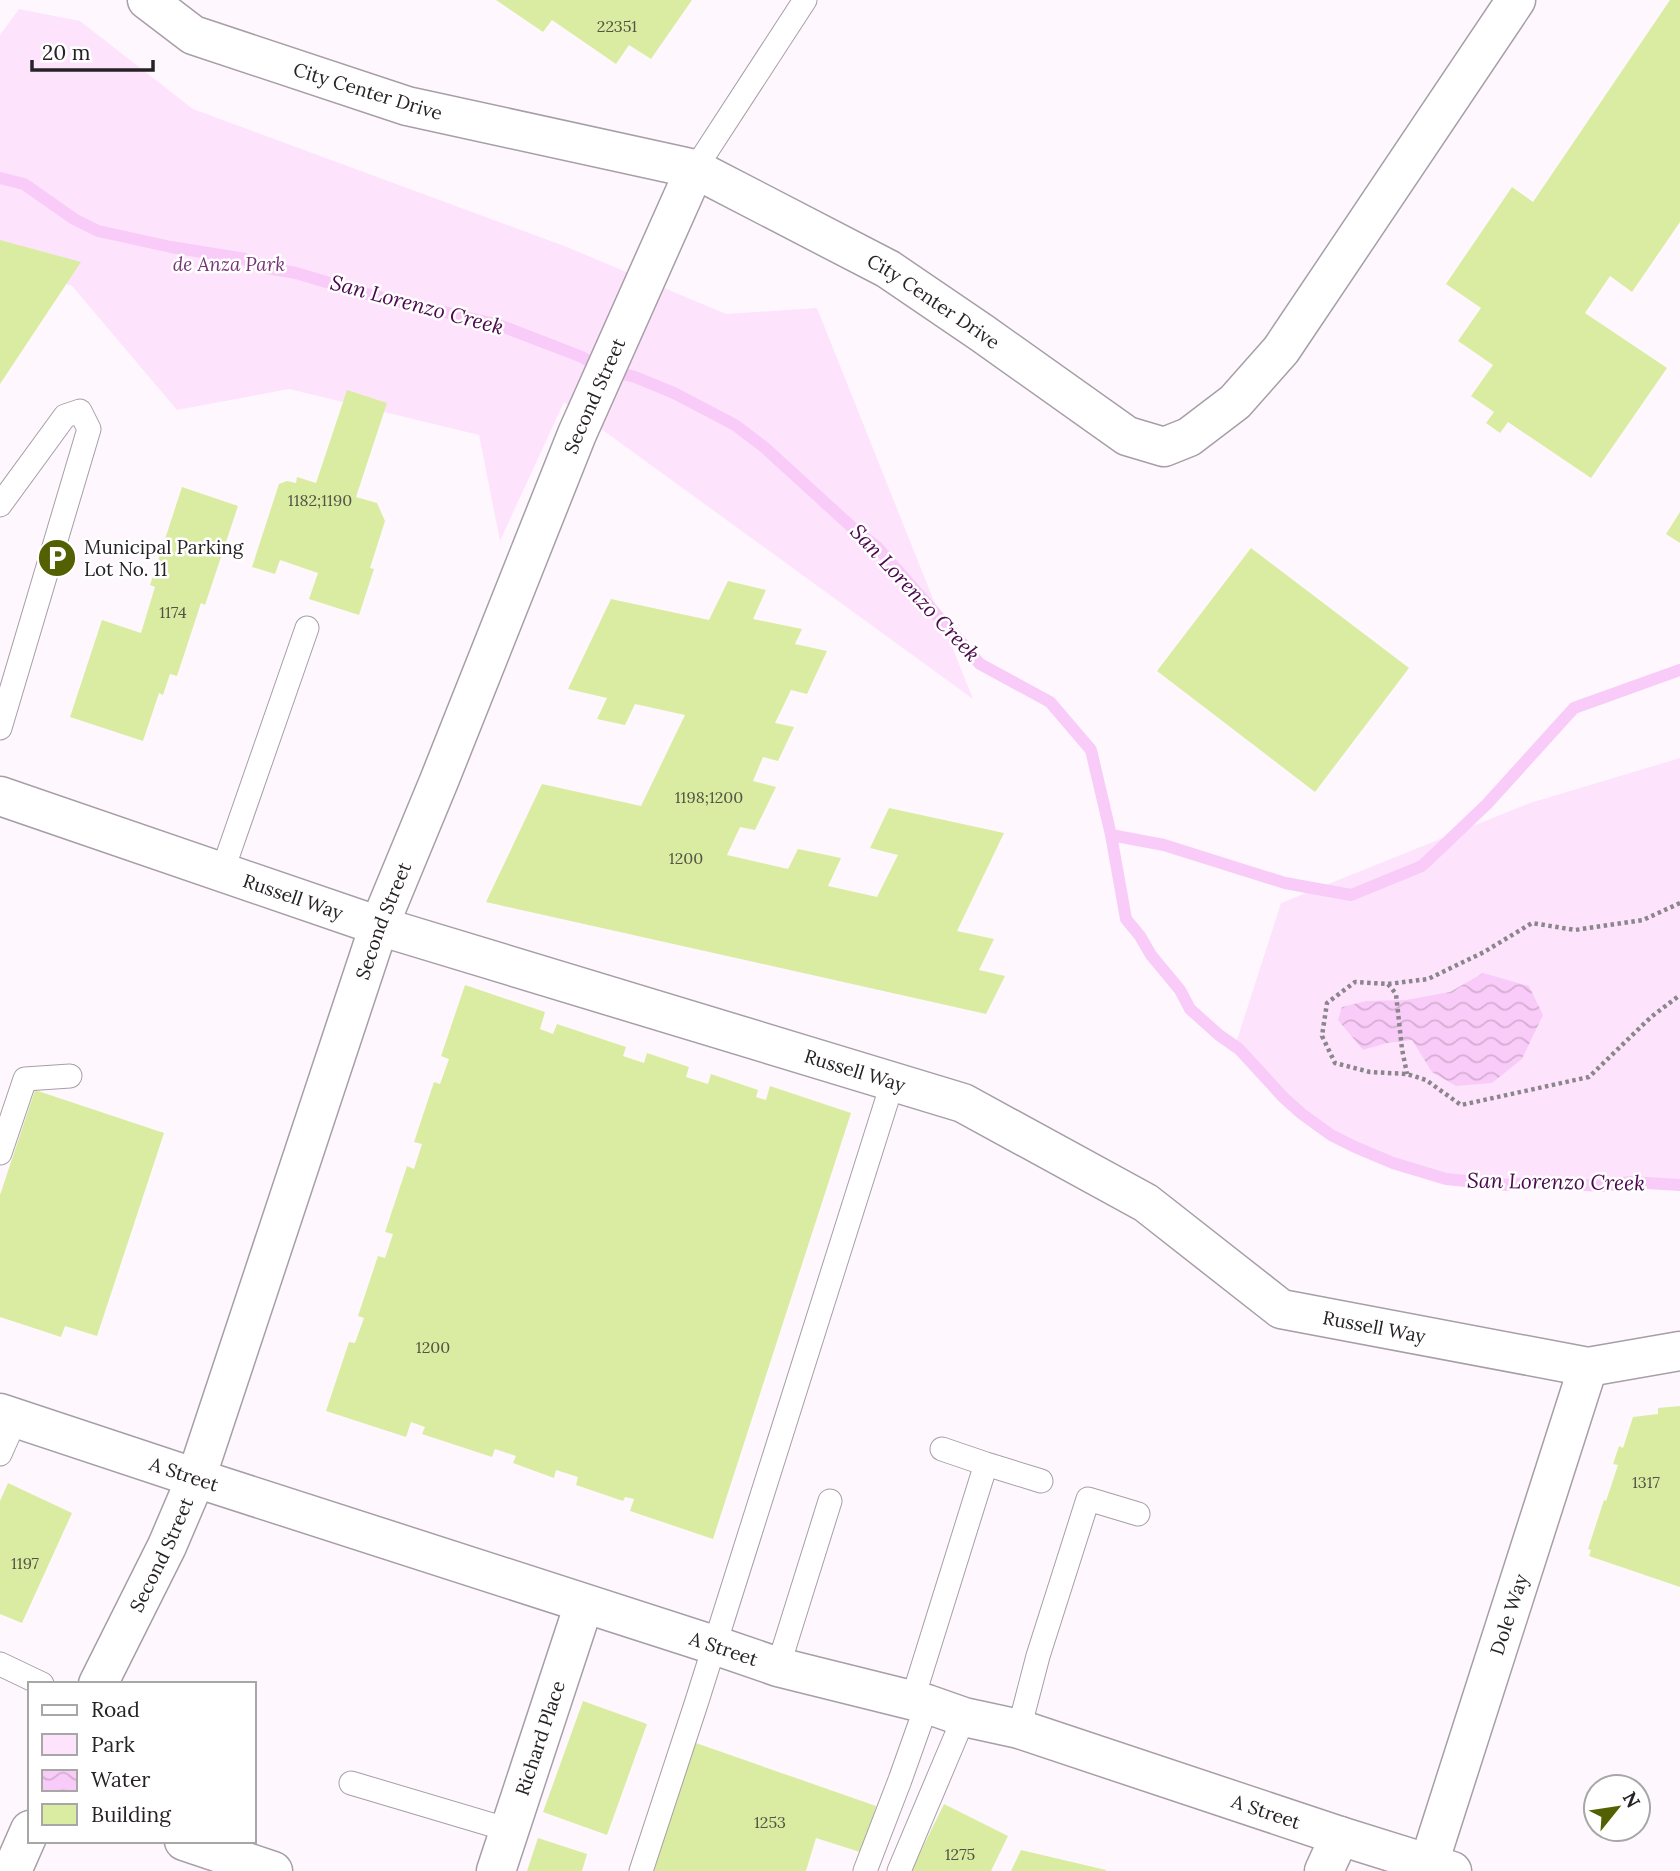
<svg xmlns="http://www.w3.org/2000/svg" width="1680" height="1871" viewBox="0 0 1680 1871" font-family="Lora,serif">
  <style>
    .park { fill: #fde4fc }
    .water { fill: url(#water-waves) }
    .lines { fill: none; stroke-linecap: round; stroke-linejoin: round }
    .stream { stroke: #f9cbf8; stroke-width: 12 }
    .building { fill: #daeca1 }
    .service-casing { stroke: #a79ea7; stroke-width: 25 }
    .minor-casing { stroke: #a79ea7; stroke-width: 41 }
    .tertiary-casing { stroke: #a79ea7; stroke-width: 41 }
    .secondary-casing { stroke: #a79ea7; stroke-width: 41 }
    .path { stroke: #8b868b; stroke-width: 4.5; stroke-dasharray: 3.5 3.5; stroke-linecap: butt }
    .service { stroke: #fff; stroke-width: 23 }
    .minor { stroke: #fff; stroke-width: 38 }
    .tertiary { stroke: #fff; stroke-width: 38 }
    .secondary { stroke: #fff; stroke-width: 38 }
    .labels { text-anchor: middle; stroke-width: 5; stroke-linejoin: round; paint-order: stroke }
    .number-label { font-size: 16px; fill: #535445 }
    .street-label { font-size: 19px; fill: #262226; stroke: #fff }
    .park-label { font-size: 19px; font-style: italic; fill: #773578; stroke: #fff }
    .poi-label { font-size: 19px; fill: #262226; stroke: #fff; text-anchor: start }
    .water-label { font-size: 21px; font-style: italic; fill: #4c074e; stroke: #fff }
  </style>
  <defs>
    <pattern id="water-waves" width="16" height="10" patternUnits="userSpaceOnUse" patternTransform="scale(1.75)"><rect width="16" height="10" fill="#f9cbf8"/><path d="M0 5q4-4 8 0t8 0" fill="none" stroke="#d5aed4"/></pattern>
  </defs>
  <rect width="100%" height="100%" fill="#fef8fe"/>
  <path class="park" d="M19,9L80,21L193,109L567,247L726,314L817,308L973,699L564,402L500,541L479,435L289,389L177,410L72,286L0,260V35Z
    M1680,758V1185L1630,1182L1602,1186L1536,1182L1507,1188L1445,1179L1393,1163L1331,1135L1284,1098L1235,1046L1281,903L1530,803Z"/>
  <path class="water" d="M1483,973L1529,986L1543,1015L1522,1059L1492,1083L1456,1086L1432,1072L1412,1040L1387,1043L1363,1050L1338,1020L1342,1007L1366,1001L1406,1000L1450,992Z"/>
  <g class="lines">
    <path class="stream" d="M0,178L24,184L74,219L98,231L171,247L245,259L267,268L296,273L363,293L499,325L582,357L600,368L635,377L674,393L735,425L764,447L855,530L877,547L980,664L1050,702L1091,750L1111,835L1126,919L1140,936L1151,955L1180,990L1190,1009L1219,1035L1239,1049L1284,1098L1302,1114L1331,1135L1355,1147L1393,1163L1446,1179L1508,1185L1536,1182L1602,1186L1630,1182L1680,1185
      M1111,835L1164,845L1285,883L1351,895L1422,866L1487,804L1574,708L1680,670"/>
  </g>
  <path class="building" d="M496,0H692L651,59L629,45L616,64L552,20L543,32Z
    M1670,0H1680V222L1632,292L1610,276L1585,313L1667,368L1591,478L1508,422L1500,433L1486,423L1494,412L1471,396L1493,365L1458,341L1481,308L1446,284L1512,187L1533,202Z
    M0,240L81,262L0,384Z
    M347,390L387,403L356,497L377,503L385,521L370,568L374,569L359,615L309,599L318,573L280,560L275,574L252,567L279,484L287,481L296,483L297,477L316,483Z
    M182,487L238,506L205,605L201,603L177,676L170,674L163,695L159,693L143,741L70,717L102,620L141,633L155,587L150,585Z
    M1680,512V543L1666,534Z
    M1251,548L1409,668L1315,792L1157,671Z
    M728,581L766,590L753,619L802,629L795,644L827,651L807,694L791,690L775,723L794,727L778,761L763,757L753,781L776,787L755,830L740,827L727,855L788,869L798,849L841,858L828,886L877,897L898,855L870,848L889,808L1004,833L957,931L994,939L979,970L1005,976L986,1014L486,902L542,784L641,806L685,715L635,704L625,725L597,719L607,698L568,689L611,599L709,620Z
    M465,985L545,1012L540,1029L553,1034L557,1024L626,1047L623,1056L644,1063L647,1053L689,1067L686,1077L708,1084L711,1074L758,1090L756,1097L766,1100L770,1086L851,1113L713,1539L630,1511L634,1499L625,1497L623,1501L576,1485L578,1477L556,1470L554,1478L513,1463L516,1456L495,1449L492,1457L422,1434L425,1427L411,1422L406,1437L326,1411L349,1342L355,1343L364,1318L358,1316L378,1256L385,1258L393,1234L385,1232L407,1166L414,1169L422,1144L414,1142L434,1082L440,1084L449,1059L441,1056Z
    M35,1090L164,1133L97,1336L65,1326L61,1337L0,1317V1195Z
    M1680,1406V1587L1589,1556L1591,1550L1588,1549L1604,1500L1606,1501L1618,1465L1613,1464L1619,1446L1623,1448L1633,1417L1658,1414V1408Z
    M8,1483L72,1513L22,1623L0,1614V1501Z
    M583,1701L647,1724L607,1835L543,1812Z
    M693,1742L876,1806L863,1853L816,1838L806,1871H654Z
    M944,1804L1008,1836L991,1871H911Z
    M538,1838L587,1854L582,1871H527Z
    M1021,1850L1106,1870V1871H1011Z"/>
  <g class="lines">
    <g class="service-casing">
      <path id="service" d="M695,169L805,0
        M0,505L65,416L80,411L89,429L0,728
        M222,872L307,628
        M0,1153L25,1079L70,1076
        M942,1449L986,1464
        M0,1454L16,1418
        M0,1664L42,1684
        M778,1667L830,1501
        M912,1701L986,1464L1041,1481
        M1019,1729L1038,1656L1088,1499L1138,1514
        M351,1783L509,1830
        M641,1871L696,1704L893,1081
        M865,1871L900,1780L927,1704
        M899,1871L964,1717"/>
    </g>
    <g class="minor-casing">
      <g id="minor">
        <path id="s1" d="M695,169L888,269L982,333L1127,436L1164,447L1189,437L1235,402L1281,350L1516,0"/>
        <path id="s2" d="M0,796L379,926L963,1103L1146,1203L1281,1309L1588,1367L1680,1351"/>
        <path d="M184,1841L273,1871"/>
        <path id="s3" d="M1429,1863L1588,1367"/>
        <path id="s4" d="M496,1871L584,1604"/>
        <path d="M1324,1871L1340,1836"/>
      </g>
    </g>
    <g class="tertiary-casing">
      <g id="tertiary">
        <path id="s5" d="M98,1684L167,1546L196,1478L379,926L439,781L577,434L695,169L407,106L193,35L147,0"/>
        <path d="M12,1871L30,1830"/>
      </g>
    </g>
    <g class="secondary-casing">
      <g id="secondary">
        <path id="s6" d="M0,1413L196,1478L714,1645L778,1667L927,1704L964,1717L1019,1729L1340,1836L1452,1871"/>
      </g>
    </g>
    <path class="path" d="M1680,903L1643,920L1575,930L1532,923L1484,952L1428,979L1388,984L1355,982L1327,1003L1322,1036L1335,1063L1370,1072L1407,1074L1426,1080L1461,1105L1589,1077L1651,1017L1680,995
      M1388,984L1396,994L1402,1049L1407,1074"/>
    <use href="#service" class="service"/>
    <use href="#minor" class="minor"/>
    <use href="#tertiary" class="tertiary"/>
    <use href="#secondary" class="secondary"/>
  </g>
  <defs>
    <g id="parking-disc" transform="scale(2.0125)"><circle r="9.5" fill="#536103" stroke="#fff"/><path d="M-3.5-5.5H1a3.5 3.5 0 0 1 0 7H-1V5.5H-3.5ZM-1-3.4V-.6H.8a1.4 1.4 0 0 0 0-2.8Z" fill="#fff"/></g>
  </defs>
  <g fill-rule="evenodd">
    <use href="#parking-disc" x="57" y="558"/>
  </g>
  <g class="labels">
    <g class="number-label">
      <text x="617" y="32">22351</text>
      <text x="320" y="506">1182;1190</text>
      <text x="173" y="618">1174</text>
      <text x="709" y="803">1198;1200</text>
      <text x="686" y="864">1200</text>
      <text x="433" y="1353">1200</text>
      <text x="1646" y="1488">1317</text>
      <text x="25" y="1569">1197</text>
      <text x="770" y="1828">1253</text>
      <text x="960" y="1860">1275</text>
    </g>
    <g class="street-label">
      <text transform="translate(368 91) rotate(17)" y="7">City Center Drive</text>
      <text dy="7" stroke="none"><textPath href="#s1" startOffset="273">City Center Drive</textPath></text>
      <text dy="7" stroke="none"><textPath href="#s5" startOffset="1382">Second Street</textPath></text>
      <text dy="7" stroke="none"><textPath href="#s2" startOffset="310">Russell Way</textPath></text>
      <text dy="7" stroke="none"><textPath href="#s5" startOffset="816">Second Street</textPath></text>
      <text dy="7" stroke="none"><textPath href="#s2" startOffset="898">Russell Way</textPath></text>
      <text dy="7" stroke="none"><textPath href="#s2" startOffset="1486">Russell Way</textPath></text>
      <text dy="7" stroke="none"><textPath href="#s6" startOffset="194">A Street</textPath></text>
      <text dy="7" stroke="none"><textPath href="#s5" startOffset="144">Second Street</textPath></text>
      <text dy="7" stroke="none"><textPath href="#s3" startOffset="261">Dole Way</textPath></text>
      <text dy="7" stroke="none"><textPath href="#s6" startOffset="761">A Street</textPath></text>
      <text dy="7" stroke="none"><textPath href="#s4" startOffset="140">Richard Place</textPath></text>
      <text dy="7" stroke="none"><textPath href="#s6" startOffset="1328">A Street</textPath></text>
    </g>
    <g class="park-label">
      <text x="229" y="271">de Anza Park</text>
    </g>
    <g class="poi-label">
      <text x="84" y="554">Municipal Parking<tspan x="84" dy="22">Lot No. 11</tspan></text>
    </g>
    <g class="water-label">
      <text transform="translate(417 305) rotate(15)" y="7">San Lorenzo Creek</text>
      <text transform="translate(915 593) rotate(47)" y="7">San Lorenzo Creek</text>
      <text transform="translate(1556 1182) rotate(1)" y="7">San Lorenzo Creek</text>
    </g>
  </g>
  <rect x="28" y="1682" width="228" height="161" fill="#ffffff" stroke="#a8a7a8" stroke-width="2"/>
  <rect x="42" y="1705" width="35" height="10" fill="#ffffff" stroke="#a8a7a8" stroke-width="2"/>
  <text x="91" y="1717" font-size="21" fill="#262226">Road</text>
  <rect x="42" y="1734" width="35" height="21" fill="#fde4fc" stroke="#a8a7a8" stroke-width="2"/>
  <text x="91" y="1752" font-size="21" fill="#262226">Park</text>
  <rect x="42" y="1770" width="35" height="21" fill="url(#water-waves)" stroke="#a8a7a8" stroke-width="2"/>
  <text x="91" y="1787" font-size="21" fill="#262226">Water</text>
  <rect x="42" y="1804" width="35" height="21" fill="#daeca1" stroke="#a8a7a8" stroke-width="2"/>
  <text x="91" y="1822" font-size="21" fill="#262226">Building</text>
  <g transform="translate(1617 1808) rotate(60)"><circle r="33" fill="#ffffff" stroke="#a8a7a8" stroke-width="2"/>
  <path d="M0-5L12 26L0 18L-12 26Z" fill="#536103"/>
  <text y="-10" font-size="19" font-weight="bold" text-anchor="middle" fill="#262226">N</text>
  </g>
  <path d="M32 60v10h121v-10" fill="none" stroke="#262226" stroke-width="3.5"/>
  <text x="42" y="60" font-size="21" fill="#262226" stroke="#ffffff" stroke-width="5" paint-order="stroke">20 m</text>
</svg>
